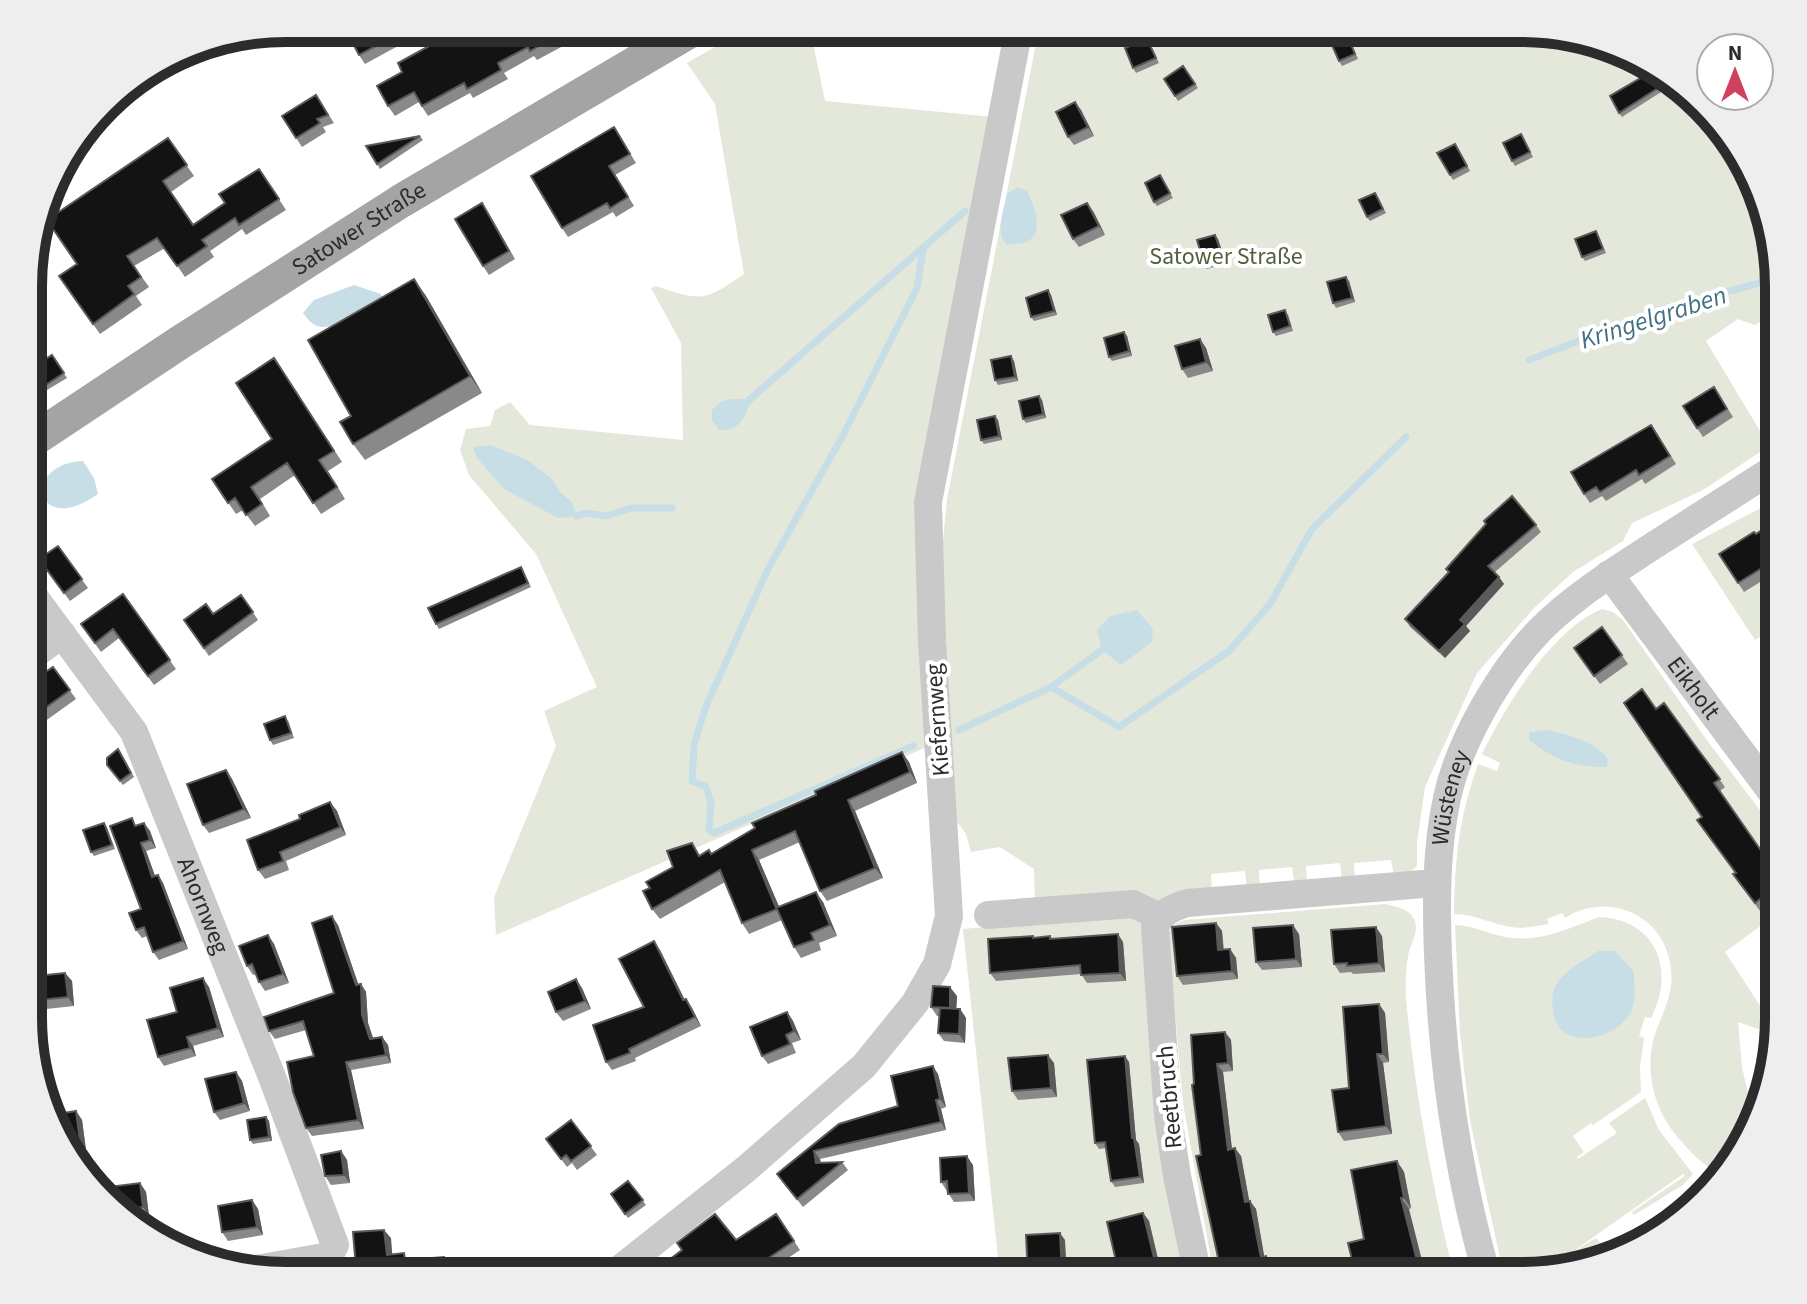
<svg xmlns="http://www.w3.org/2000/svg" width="1807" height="1304" viewBox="0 0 1807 1304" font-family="'Source Sans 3',sans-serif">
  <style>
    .green { fill: #e3e8da }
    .water { fill: #c8dee6 }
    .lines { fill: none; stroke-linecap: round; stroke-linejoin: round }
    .stream { stroke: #c8dee6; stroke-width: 7 }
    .minor { stroke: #c9c9c9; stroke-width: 28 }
    .major { stroke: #a4a4a4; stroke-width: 34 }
    .wall { fill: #898989 }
    .shaded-wall { fill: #5a5a5a }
    .building { fill: #131313; stroke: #5a5a5a; stroke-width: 2 }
    .labels { text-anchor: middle; stroke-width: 8; stroke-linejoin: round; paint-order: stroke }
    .street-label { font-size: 24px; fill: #2c2c2c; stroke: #fff }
    .park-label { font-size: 24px; fill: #53613f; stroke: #fff }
    .water-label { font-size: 26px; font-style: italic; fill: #447283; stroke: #fff }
    .rim { fill: none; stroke: #2c2c2c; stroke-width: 10 }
  </style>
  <rect width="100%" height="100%" fill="#fff"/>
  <path class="green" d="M748,28H810L825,101L994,117L947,337L934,744L496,935L494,897L556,746L544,711L597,687L536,554L469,475L460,450L466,429L490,426L495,410L510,402L530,425L683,440L681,343L651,288L656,286C702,302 705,301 744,274L715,104L687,63Z
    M1039,28L1537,29L1619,47L1678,82L1752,171L1778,270V311L1755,325L1738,319L1706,341L1769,446L1703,490L1632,523L1623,541L1573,572L1535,607L1477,673L1425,787L1417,842V866L1409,873L1394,877L1391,860L1354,863L1355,880L1342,881L1340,863L1306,866L1307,883L1295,886L1292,867L1259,870L1260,888L1247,889L1245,871L1211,874L1212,891L1165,902L1035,905L1034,869L1000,847L971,852L966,834L950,813L941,563L947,499Z
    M1778,499V627L1755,640L1692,544Z
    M1602,609L1613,612L1623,620L1706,739L1778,834V913L1725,952L1778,1033V1036L1738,1022L1742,1067L1751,1106L1766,1098L1726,1174C1709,1172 1693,1155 1682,1142C1655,1114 1643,1071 1655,1034C1663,1012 1674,993 1671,969C1666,916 1609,890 1565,918L1562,913L1547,919L1549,924C1537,926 1524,929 1511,927C1491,924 1475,914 1454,914C1455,856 1459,818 1478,764L1497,771L1500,763L1482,754C1504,708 1553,628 1602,609Z
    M1385,904C1396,907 1410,908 1415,921C1419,934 1410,944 1408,956C1406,970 1405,985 1406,999C1415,1093 1432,1185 1454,1276H1214L1183,1103L1168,933L1176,924L1184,920Z
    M1128,914L1145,923L1186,1276H1000L963,929Z
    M1599,917C1656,919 1676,970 1651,1018L1645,1017L1639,1036L1644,1038L1640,1066L1641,1092L1593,1125L1591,1123L1573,1136L1584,1152L1577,1157L1578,1159L1617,1133L1609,1123L1645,1098L1659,1130L1693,1174L1683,1185L1634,1215L1632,1212L1685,1176L1683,1174L1568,1255L1596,1238L1602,1245L1591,1260L1521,1276H1504L1470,1121L1460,1033L1455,925C1473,925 1488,934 1505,937C1539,943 1568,929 1599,917Z"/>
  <path class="water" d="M1017,187L1027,191C1033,203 1046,232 1027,242C1022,244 1013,244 1007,245C994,232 1004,210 1007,194Z
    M354,285L381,294L382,301C370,311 332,332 317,326C311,324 307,318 303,313L314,300Z
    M732,399H746L750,404C744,419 738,432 719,430L712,421V410L722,401Z
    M491,445L529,461L553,480L560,492L572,502L577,516L558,518L504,489L477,458L473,447Z
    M83,461L94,478L98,494C35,539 20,464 83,461Z
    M1137,610L1153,629L1152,642L1121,665L1102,650L1097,630L1110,616Z
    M1546,730C1566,734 1596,741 1608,759L1607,767C1576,768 1553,759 1529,740V732Z
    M1598,951H1615L1634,972C1634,984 1636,997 1632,1009C1620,1041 1558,1053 1553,1011C1552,1004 1552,994 1555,987C1563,971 1584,961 1598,951Z"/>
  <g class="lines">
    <path class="stream" d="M1529,360L1659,310L1778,278
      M748,401L965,211
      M577,516L587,513L606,516L632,508H672
      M1051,687L1102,650
      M959,730L1051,687L1119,727L1229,651L1270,604L1312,529L1406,437
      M913,746L714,833L709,830L711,803L706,787L692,781L694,745L706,706L768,569L843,435L917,288L923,249"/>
    <g class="minor">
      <path id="s1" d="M1609,574L1778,801"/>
      <path id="s2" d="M30,591L134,732L272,1077L335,1245L329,1256L245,1271"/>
      <path d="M30,658L62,634"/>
      <path d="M988,915L1133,904L1160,917"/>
      <path d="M611,1276L746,1169L864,1066L915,1003L937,964L949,916L932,641L928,502L1019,28"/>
      <path d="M1198,1276L1177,1176L1168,1116L1155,927C1162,912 1172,908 1187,903L1436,883"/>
      <path id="s3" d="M1487,1276C1457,1171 1442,1064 1438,954C1436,902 1436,849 1447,798C1459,742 1500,671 1540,630C1574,596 1616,570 1656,544C1697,518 1738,492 1778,466"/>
    </g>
    <path class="major" id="s4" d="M30,442L179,343L401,201L695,28"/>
  </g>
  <path class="wall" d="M364,28H388L398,46L365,64L359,55Z
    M555,28L565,45L537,60L534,56L504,73L508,79L473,98L470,93L428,116L419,102L395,116L388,106L402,72Z
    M823,28H856L833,43Z
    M916,28H934L921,36Z
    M1346,31L1358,59L1342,66L1339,61Z
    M1147,39L1159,63L1136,73L1133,68Z
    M185,52L189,58L170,69L166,63Z
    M1183,66L1198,88L1178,101L1164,79Z
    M1649,73L1661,92L1622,117L1619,113Z
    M316,95L334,123L323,127L326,132L302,147L282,116Z
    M1075,102L1081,110L1094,136L1074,145L1068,137Z
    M614,127L636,163L615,175L634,206L616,217L613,212L568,237L562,228Z
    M1521,134L1533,157L1515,166L1512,161Z
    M420,136L423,140L380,169L366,146Z
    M168,138L194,176L171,192L193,225L225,203L259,169L286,210L246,235L242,229L210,251L214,257L185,277L165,248L134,266L149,287L136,296L142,305L100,334L59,276L77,264Z
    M1458,148L1470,171L1453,180L1450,175Z
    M1160,175L1173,198L1157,206L1154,202Z
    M1378,197L1386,213L1370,221L1367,217Z
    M1093,211L1105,235L1079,247L1073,239Z
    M488,212L515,259L489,275L483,266Z
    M1599,236L1606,253L1585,261L1582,257Z
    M1218,239L1226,263L1207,269L1204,264Z
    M414,279L426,296L482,393L365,460L353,444L351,416Z
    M1349,281L1355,302L1336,308L1333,303Z
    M1048,290L1051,295L1057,315L1034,321L1031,317Z
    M1288,314L1293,331L1276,336L1273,332Z
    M1127,336L1132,356L1112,361L1109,357Z
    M1200,339L1206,348L1213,371L1188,378L1182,369Z
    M52,355L67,378L47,390L32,368Z
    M1014,361L1018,381L998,385L995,380Z
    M282,370L342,462L328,471L345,499L321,514L295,475L260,499L270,516L255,526L243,510L236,514L212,479L272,439Z
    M1714,387L1733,417L1703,437L1697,428Z
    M1042,400L1046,418L1026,423L1023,419Z
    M998,420L1002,440L984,444L981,440Z
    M1657,434L1676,464L1645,484L1642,479L1606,501L1602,496L1590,503L1584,494Z
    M1778,519V571L1744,592L1719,554L1756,534Z
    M1536,525L1541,532L1495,572L1504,584L1466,626L1470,631L1445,658L1410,627L1405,619L1449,573L1446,569Z
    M58,546L88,588L70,601L39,559Z
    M521,567L531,587L439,629L436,624Z
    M123,594L176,669L154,685L119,638L101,652L81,624Z
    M241,595L258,620L209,656L184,620L213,614Z
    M1602,627L1628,664L1600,684L1574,648Z
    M53,667L76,699L44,722L30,704Z
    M1664,703L1725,787L1720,791L1778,875V898L1760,911L1733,874L1735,873L1702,817L1656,709Z
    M288,720L294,738L273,745L270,740Z
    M30,741L47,764L31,776L30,775Z
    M121,753L134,777L123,785L107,765Z
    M909,762L917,783L855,811L883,878L827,901L820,891L800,842L759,860L779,907L823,902L837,936L819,943L821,950L801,958L794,947L782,920L749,934L742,923L725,882L660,919L652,909L650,888L673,867L700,856L711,854Z
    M226,770L232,779L251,818L209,833L203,825Z
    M330,802L337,811L346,835L286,861L289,870L265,879L258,870Z
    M104,823L107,827L115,849L94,856L91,852Z
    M144,823L150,831L156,848L146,851L155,876L158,875L163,883L188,949L159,960L153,952L147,936L142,938L136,930L141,909L137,826Z
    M1216,923L1222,931L1224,950L1230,949L1236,958L1238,979L1183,985L1177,976Z
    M338,925L358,984H361L366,992L368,1023L373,1038L382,1037L388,1045L391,1063L351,1070L364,1129L312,1136L306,1128L314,1056L306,1030L275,1039L269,1031L334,993Z
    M1299,934L1302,967L1262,970L1256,962Z
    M268,935L274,944L289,983L265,991L259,982L256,974L253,975L247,966Z
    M1050,936L1052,938L1123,942L1126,981L1087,983L1081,974L996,981L990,973L1035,938Z
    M1382,936L1385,972L1353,974L1351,972L1340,973L1334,964Z
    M660,950L685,1000L686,999L692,1008L701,1026L635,1058L636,1061L612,1070L606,1062L644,1007Z
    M65,973L72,981L74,1006L46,1009L40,1000Z
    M209,987L224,1037L193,1046L196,1056L164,1066L158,1057L177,1012Z
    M582,988L591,1009L563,1021L556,1012Z
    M957,996L956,1009H960L966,1018L965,1043L944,1041L938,1033L939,1016H937L931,1007Z
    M1379,1004L1385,1013L1389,1062L1383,1063L1392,1134L1344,1141L1338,1132Z
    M787,1012L793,1021L801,1040L792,1043L796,1053L768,1064L762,1056Z
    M37,1024L44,1069L52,1078L56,1106L49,1107L30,1051Z
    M1225,1032L1231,1040L1233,1071L1223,1072L1232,1149L1241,1156L1249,1201L1256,1209L1264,1257L1266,1256L1272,1264L1275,1276H1222L1201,1155L1194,1084Z
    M1129,1062L1136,1140L1139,1144L1144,1183L1115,1187L1111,1181L1106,1148L1099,1149L1095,1143Z
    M1054,1063L1057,1097L1018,1100L1012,1091Z
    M236,1072L242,1081L250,1111L220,1120L214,1112Z
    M938,1074L946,1107L941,1109L946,1130L820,1159L821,1163L842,1162L848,1170L803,1207L777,1174L839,1124L898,1106Z
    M76,1111L82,1120L86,1150L67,1152L62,1147L52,1115Z
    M266,1117L269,1121L272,1141L253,1144L250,1140Z
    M571,1120L597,1155L577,1170L572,1163L567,1167L546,1139Z
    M341,1151L347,1160L350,1183L331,1185L325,1176Z
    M1397,1161L1404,1172L1411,1208L1364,1239Z
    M973,1165L975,1201L954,1202L941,1182Z
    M628,1181L646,1205L628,1218L611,1194Z
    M140,1183L146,1192L149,1216L125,1219L110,1201Z
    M252,1200L258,1209L263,1235L228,1241L222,1232Z
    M1143,1213L1149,1221L1162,1276L1128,1268L1122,1269L1116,1261Z
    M776,1214L800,1250L761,1276H668L736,1240Z"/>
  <path class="shaded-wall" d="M1075,102L1081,110L1094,136L1088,127Z
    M1087,203L1093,211L1105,235L1099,226Z
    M1215,235L1218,239L1226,263L1223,259Z
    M1346,277L1349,281L1355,302L1352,298Z
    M414,279L426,296L482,393L470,376Z
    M1048,290L1051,295L1057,315L1054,311Z
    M1124,332L1127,336L1132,356L1129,351Z
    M1200,339L1206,348L1213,371L1206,362Z
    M1011,356L1014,361L1018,381L1015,377Z
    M1039,396L1042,400L1046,418L1043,414Z
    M995,416L998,420L1002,440L999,436Z
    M1499,577L1504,584L1466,626L1470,631L1445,658L1439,651L1460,620Z
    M902,752L909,762L917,783L910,772Z
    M226,770L232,779L251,818L244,809Z
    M848,800L855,811L883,878L875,868Z
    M330,802L337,811L346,835L340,827Z
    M144,823L150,831L156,848L150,840Z
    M141,843L146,851L158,884L152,877Z
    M752,850L759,860L784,918L776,908Z
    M158,875L163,883L188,949L183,941Z
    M816,892L823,902L837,936L830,925Z
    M332,916L338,925L361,992V984L366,992L368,1023L376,1047L370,1039L362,1015L356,985Z
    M1216,923L1222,931L1224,959L1218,950Z
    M1293,925L1299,934L1302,967L1296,959Z
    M1376,927L1382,936L1385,972L1379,963Z
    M1118,934L1123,942L1126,981L1120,973Z
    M268,935L274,944L289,983L283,974Z
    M654,941L660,950L689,1009L683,1000Z
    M1230,949L1236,958L1238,979L1232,971Z
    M65,973L72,981L74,1006L68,997Z
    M203,978L209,987L224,1037L218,1028Z
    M576,979L582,988L591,1009L585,1001Z
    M950,987L957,996L956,1017L950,1008Z
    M686,999L692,1008L701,1026L695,1017Z
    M1379,1004L1385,1013L1389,1062L1383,1054Z
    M960,1009L966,1018L965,1043L959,1034Z
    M787,1012L793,1021L801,1040L794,1031Z
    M31,1016L37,1024L46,1079L40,1070Z
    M1225,1032L1231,1040L1233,1071L1228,1063Z
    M187,1037L193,1046L196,1056L190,1048Z
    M382,1037L388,1045L391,1063L386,1055Z
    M1377,1054L1383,1063L1392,1134L1386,1126Z
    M1048,1055L1054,1063L1057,1097L1051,1088Z
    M1125,1056L1129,1062L1136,1140L1139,1144L1144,1183L1140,1177L1132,1138Z
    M346,1062L351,1070L364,1129L358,1120Z
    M1217,1064L1223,1072L1233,1158L1228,1150Z
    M933,1066L938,1074L946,1107L940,1099Z
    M46,1069L52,1078L56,1106L50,1097Z
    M236,1072L242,1081L250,1111L244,1103Z
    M936,1100L941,1109L946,1130L941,1122Z
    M76,1111L82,1120L86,1150L80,1141Z
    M266,1117L269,1121L272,1141L269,1137Z
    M1235,1148L1241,1156L1251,1210L1245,1202Z
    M341,1151L347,1160L350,1183L344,1175Z
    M814,1151L820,1159L822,1171L816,1163Z
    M967,1156L973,1165L975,1201L969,1193Z
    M1397,1161L1404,1172L1411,1208L1404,1198Z
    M140,1183L146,1192L149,1216L143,1207Z
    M1401,1198L1409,1209L1426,1276H1421Z
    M252,1200L258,1209L263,1235L257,1227Z
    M1250,1201L1256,1209L1266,1266L1261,1258Z
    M1143,1213L1149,1221L1162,1276H1159L1158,1274Z
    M384,1230L391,1238L393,1263L387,1255Z
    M1060,1233L1065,1240L1067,1276H1062Z
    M1266,1256L1272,1264L1275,1276H1271Z
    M444,1257L450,1265L451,1276H446Z"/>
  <path class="building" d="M364,28H386L391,38L359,55L349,36Z
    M462,28H554L558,35L530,51L528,47L498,63L501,70L467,89L464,83L422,106L414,92L388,106L377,86L402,72L398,63Z
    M823,28H832L825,33Z
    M1340,28H1344L1355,54L1339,61L1327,34Z
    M1147,39L1156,58L1133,68L1125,48Z
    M1183,66L1195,84L1175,96L1164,79Z
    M1649,73L1658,88L1619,113L1610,96Z
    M316,95L328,115L317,119L320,123L296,138L282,116Z
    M1075,102L1088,127L1068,137L1056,112Z
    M614,127L630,154L609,166L628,197L610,208L607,203L562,228L531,176Z
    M1521,134L1530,152L1512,161L1503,143Z
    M420,136L377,164L366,146Z
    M168,138L187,165L163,181L193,225L225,203L219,194L259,169L279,199L239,225L235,218L202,240L207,246L177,266L157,238L127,256L141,277L128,286L134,294L93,324L59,276L77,264L47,220Z
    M1455,144L1467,166L1450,175L1437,153Z
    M1160,175L1170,193L1154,202L1145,183Z
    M1375,193L1383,209L1367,217L1359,200Z
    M482,203L509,251L483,266L455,219Z
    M1087,203L1099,226L1073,239L1061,215Z
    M1596,231L1603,249L1582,257L1575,239Z
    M1215,235L1223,259L1204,264L1197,240Z
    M1346,277L1352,298L1333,303L1327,282Z
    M414,279L470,376L353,444L340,422L351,416L308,340Z
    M1048,290L1054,311L1031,317L1026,298Z
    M1285,310L1290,326L1273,332L1268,315Z
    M1124,332L1129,351L1109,357L1104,338Z
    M1200,339L1206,362L1182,369L1175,346Z
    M52,355L64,373L44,386L32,368Z
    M1011,356L1015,377L995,380L991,360Z
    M274,358L334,451L319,460L337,487L313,503L287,463L251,487L262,504L246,515L235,498L228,503L212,479L272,439L236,383Z
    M1714,387L1727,409L1697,428L1683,406Z
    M1039,396L1043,414L1023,419L1019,401Z
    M995,416L999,436L981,440L977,420Z
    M1651,425L1670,456L1639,475L1636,470L1600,492L1596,487L1584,494L1571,472Z
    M1512,496L1536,525L1488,566L1499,577L1460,620L1465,624L1439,651L1405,619L1449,572L1446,569L1486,524L1484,521Z
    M1778,519V558L1738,583L1719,554L1754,532L1756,534Z
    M58,546L82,579L64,593L39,559Z
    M521,567L528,583L436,624L428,608Z
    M123,594L170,660L148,676L113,629L95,643L81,624Z
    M241,595L253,612L204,648L184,620L206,604L213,614Z
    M1602,627L1622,655L1594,676L1574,648Z
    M53,667L70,690L37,714L30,704V683Z
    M1642,689L1656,709L1664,703L1696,747L1720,779L1714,783L1778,875V885L1755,903L1733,874L1736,873L1697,820L1702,817L1624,703Z
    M285,716L291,733L270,740L264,724Z
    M30,741L42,756L30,765Z
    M118,749L131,773L120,781L107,765V758Z
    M902,752L910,772L848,800L875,868L820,891L795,831L752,850L776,908L816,892L830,925L811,933L814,940L794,947L777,909L742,923L720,870L652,909L643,891L650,888L646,882L673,867L667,851L692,843L699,856L709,850L711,854L755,828L752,823L816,795L815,791Z
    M226,770L244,809L203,825L187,784Z
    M330,802L340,827L280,852L283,861L258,870L247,840L300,819L299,815Z
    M132,818L135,826L144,823L150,840L141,843L152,877L158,875L183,941L153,952L144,927L136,930L129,913L141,909L110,826Z
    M104,823L112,845L91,852L83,830Z
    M332,916L356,985L361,984L362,1015L370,1039L382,1037L386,1055L346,1062L358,1120L306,1128L293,1092L287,1062L314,1056L303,1021L269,1031L264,1017L334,993L312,923Z
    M1216,923L1218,950L1230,949L1232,971L1177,976L1172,927Z
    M1293,925L1296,959L1256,962L1253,928Z
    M1376,927L1379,963L1347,966V963L1334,964L1331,930Z
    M1118,934L1120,973L1081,975L1080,965L990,973L988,939L1033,936V938L1050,936V939Z
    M268,935L283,974L259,982L252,964L247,966L239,946Z
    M654,941L683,1000L686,999L695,1017L629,1049L630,1053L606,1062L593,1025L644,1007L619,959Z
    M65,973L68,997L40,1000L37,976Z
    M203,978L218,1028L187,1037L190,1048L158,1057L147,1020L177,1012L170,988Z
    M576,979L585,1001L556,1012L548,992Z
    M933,986L950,987V1008L931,1007Z
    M1379,1004L1383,1054H1377L1386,1126L1338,1132L1332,1090L1349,1088L1343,1007Z
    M940,1008L960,1009L959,1034L938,1033Z
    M787,1012L794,1031L786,1035L790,1044L762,1056L750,1027Z
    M30,1016L40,1070L46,1069L50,1097L46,1098L30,1051Z
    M1225,1032L1228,1063L1217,1064L1228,1150L1235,1148L1245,1202L1250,1201L1261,1258L1266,1256L1271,1276H1222L1196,1156L1201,1155L1192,1085L1194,1084L1191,1035Z
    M1048,1055L1051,1088L1012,1091L1008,1058Z
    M1125,1056L1132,1138H1134L1140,1177L1111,1181L1105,1142L1095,1143L1087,1060Z
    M933,1066L940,1099L936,1100L941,1122L814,1151L816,1163L842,1162L797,1199L777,1174L839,1124L898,1106L891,1076Z
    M236,1072L244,1103L214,1112L205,1079Z
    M76,1111L80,1141L61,1144L52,1115Z
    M266,1117L269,1137L250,1140L247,1120Z
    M571,1120L591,1146L571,1161L566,1155L561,1159L546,1139Z
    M341,1151L344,1175L325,1176L321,1155Z
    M967,1156L969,1193L948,1194L947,1181L941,1182L940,1158Z
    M1397,1161L1404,1198H1401L1421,1276H1356L1348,1243L1364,1239L1351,1170Z
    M628,1181L643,1200L625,1214L611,1194Z
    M140,1183L143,1207L118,1210L110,1201L108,1187Z
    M252,1200L257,1227L222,1232L218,1206Z
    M1143,1213L1158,1274L1160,1273L1161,1276H1130L1125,1259L1116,1261L1107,1222Z
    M715,1214L736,1240L776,1214L794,1241L752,1269L757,1276H707L705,1273L701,1276H669L661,1266L682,1250L677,1243Z
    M384,1230L387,1255L404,1253L405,1260L444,1257L446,1276H323V1274L356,1269L353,1232Z
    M1060,1233L1062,1276H1028L1026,1235Z"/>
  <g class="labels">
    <g class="street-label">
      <text dy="8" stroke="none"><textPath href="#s4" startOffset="392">Satower Straße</textPath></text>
      <text dy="8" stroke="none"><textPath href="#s1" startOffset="142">Eikholt</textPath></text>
      <text transform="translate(937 720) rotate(-94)" y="8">Kiefernweg</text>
      <text dy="8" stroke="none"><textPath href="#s3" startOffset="484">Wüsteney</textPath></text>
      <text dy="8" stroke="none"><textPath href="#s2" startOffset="362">Ahornweg</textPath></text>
      <text transform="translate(1169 1097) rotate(-95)" y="8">Reetbruch</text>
    </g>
    <g class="park-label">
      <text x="1226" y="264">Satower Straße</text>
    </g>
    <g class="water-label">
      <text transform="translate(1653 317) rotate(-18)" y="9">Kringelgraben</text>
    </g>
  </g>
  <path d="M0 0H1807V1304H0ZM286 42H1521A244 244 0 0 1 1765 286V1018A244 244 0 0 1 1521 1262H286A244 244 0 0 1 42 1018V286A244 244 0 0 1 286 42Z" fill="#eee" fill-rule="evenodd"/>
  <path class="rim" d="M286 42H1521A244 244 0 0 1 1765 286V1018A244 244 0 0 1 1521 1262H286A244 244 0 0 1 42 1018V286A244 244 0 0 1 286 42Z"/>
  <g transform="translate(1735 72)"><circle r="38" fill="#ffffff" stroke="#ababab" stroke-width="2"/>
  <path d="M0-6L14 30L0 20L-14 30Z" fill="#cf415c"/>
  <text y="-12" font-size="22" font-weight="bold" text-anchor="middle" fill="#2c2c2c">N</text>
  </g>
</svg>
